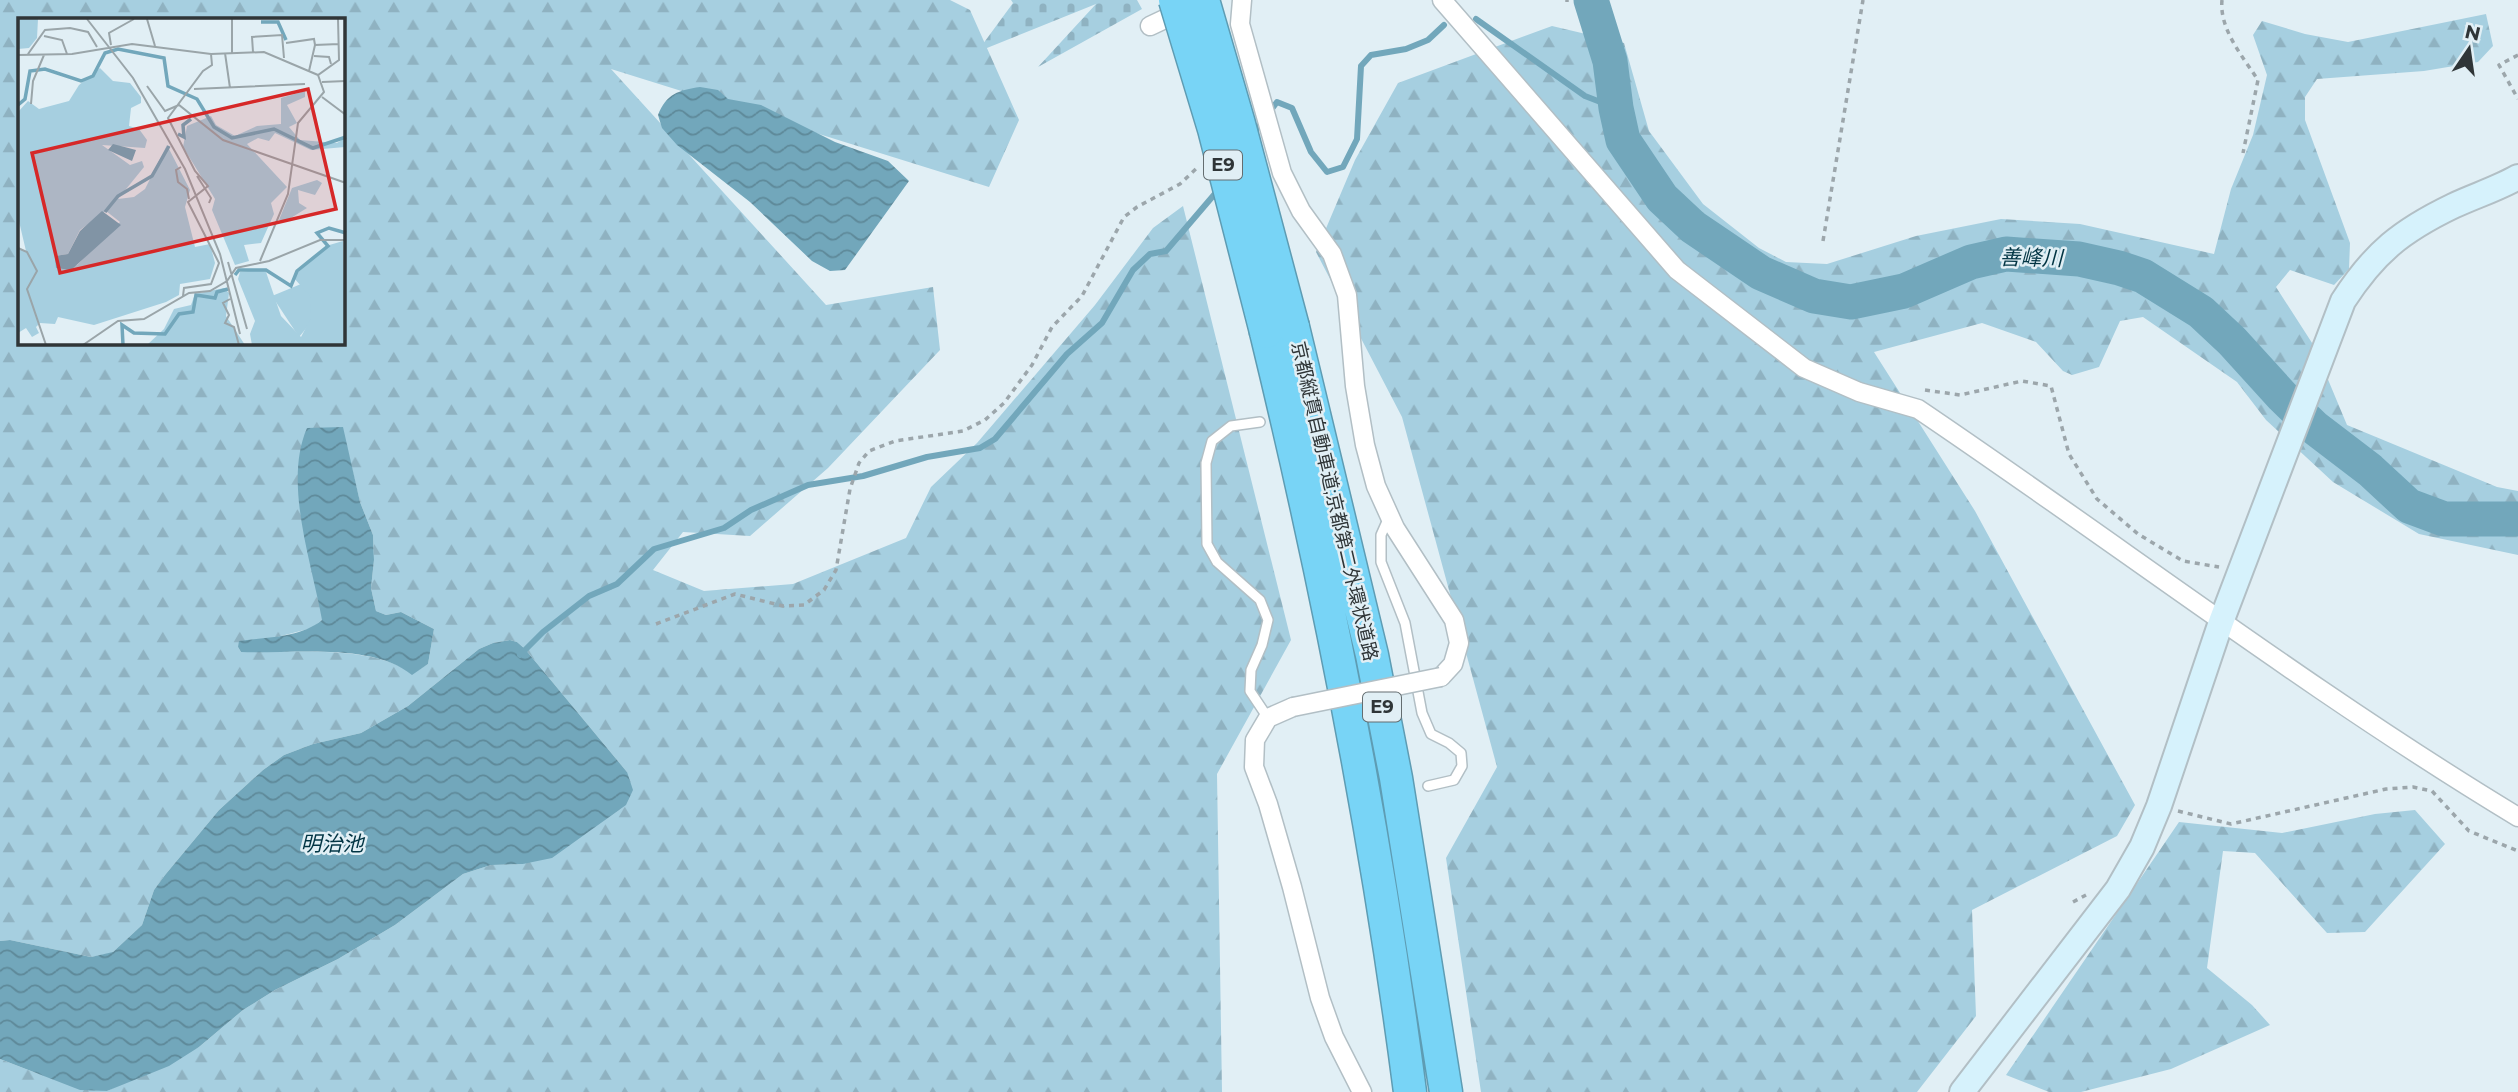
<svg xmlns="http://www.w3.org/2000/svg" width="2518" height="1092" viewBox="0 0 2518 1092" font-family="Montserrat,'Noto Sans JP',sans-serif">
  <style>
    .forest { fill: url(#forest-firs); fill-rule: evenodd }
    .cemetery { fill: url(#cemetery-stones) }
    .water { fill: url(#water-waves) }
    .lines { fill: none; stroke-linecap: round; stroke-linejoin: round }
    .stream { stroke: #72a7bb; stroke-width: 6 }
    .river { stroke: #72a7bb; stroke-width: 35 }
    .lane-casing { stroke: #b2bfc5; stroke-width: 12 }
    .street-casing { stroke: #b2bfc5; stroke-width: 21 }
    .secondary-casing { stroke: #b2bfc5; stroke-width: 28 }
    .highway-casing { stroke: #5e9cb3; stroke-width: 35 }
    .path { stroke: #9ca6ab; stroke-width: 3.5; stroke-dasharray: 5 5; stroke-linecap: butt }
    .lane { stroke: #fff; stroke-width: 9 }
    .street { stroke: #fff; stroke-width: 18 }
    .secondary { stroke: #d6f2fc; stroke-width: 24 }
    .highway { stroke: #78d4f6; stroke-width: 32 }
    .street-bridge-casing { stroke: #b2bfc5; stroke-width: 21; stroke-linecap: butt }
    .highway-bridge-casing { stroke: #5e9cb3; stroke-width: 35; stroke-linecap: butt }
    .street-bridge { stroke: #fff; stroke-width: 18 }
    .highway-bridge { stroke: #78d4f6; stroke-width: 32 }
    .labels { text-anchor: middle; stroke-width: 5; stroke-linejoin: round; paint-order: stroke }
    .shield { fill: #e1eff5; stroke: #646d70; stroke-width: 2 }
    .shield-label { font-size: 18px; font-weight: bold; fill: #2f3537 }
    .street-label { font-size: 19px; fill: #2f3537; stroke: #e1eff5 }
    .water-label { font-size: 21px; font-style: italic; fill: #013443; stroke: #e1eff5 }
    .inset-river { fill: none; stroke: #72a7bb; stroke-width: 3.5 }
    .inset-road { fill: none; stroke: #9aa5a9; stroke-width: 2 }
    .view { fill: #d62828; fill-opacity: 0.15; stroke: #d62828; stroke-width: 3.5 }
    .inset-edge { fill: none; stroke: #2f3537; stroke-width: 3.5 }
  </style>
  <defs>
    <pattern id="forest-firs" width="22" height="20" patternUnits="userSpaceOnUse" patternTransform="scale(1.75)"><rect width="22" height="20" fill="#a6cfe0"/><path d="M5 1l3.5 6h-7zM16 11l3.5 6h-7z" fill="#8fb2c1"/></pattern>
    <pattern id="cemetery-stones" width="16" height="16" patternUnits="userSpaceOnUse" patternTransform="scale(1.75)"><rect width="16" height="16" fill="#a6cfe0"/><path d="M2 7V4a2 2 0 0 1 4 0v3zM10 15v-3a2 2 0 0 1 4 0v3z" fill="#8fb2c1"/></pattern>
    <pattern id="water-waves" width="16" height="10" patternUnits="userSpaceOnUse" patternTransform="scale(1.75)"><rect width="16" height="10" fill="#72a7bb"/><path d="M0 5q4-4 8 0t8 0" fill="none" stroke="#5e8999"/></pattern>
  </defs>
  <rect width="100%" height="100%" fill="#e1eff5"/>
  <path class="forest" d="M0,0H950L970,10L1019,120L989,187L611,69L826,305L933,287L940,350L828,468L750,536L683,532L653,570L704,591L793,584L906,538L931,487L977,443L1095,305L1153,228L1183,206L1291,640L1217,774L1222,1092H0V1059L36,1073L107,1091L199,1047L243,1010L275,990L338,959L395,925L463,874L491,865L523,864L627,772L525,649L517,642L510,640L493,643L479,649L408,706L361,733L313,744L284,755L263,770L219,810L165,875L154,890L142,925L112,953L91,957L10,940L0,941ZM19,19H343V343H19ZM342,427L360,502L373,535L374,560L371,588L376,611L386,615L401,612L434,629L428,664L412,674C374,644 289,653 241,652L238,647L312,628L322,620Z
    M2486,14L2493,46L2478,62L2424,71L2317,79L2305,97V120L2350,243L2349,269L2334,285L2290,270L2276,287L2314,346L2347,425L2497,487L2518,491V555L2419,534L2333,482L2266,420L2237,382L2143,317L2120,321L2099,367L2072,375L2063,371L2036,342L1982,323L1874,352L1975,511L2135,805L2117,836L1972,910L1976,1016L1917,1092H1481L1446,858L1497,767L1402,417L1316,252L1355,160L1398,83L1552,26L1624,43L1649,131L1703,204L1759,248L1786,262L1827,264L1916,236L2001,219L2080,224L2214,254L2231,189L2253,135L2267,75L2253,35L2262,21L2305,34L2348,42Z
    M2415,810L2445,844L2365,932L2327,933L2255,853L2223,851L2207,968L2252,1005L2270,1025L2171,1069L2081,1092H2049L2006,1075L2179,822L2282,833L2375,814Z"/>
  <path class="cemetery" d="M1011,0H1137L1142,9L1038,67L1096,4L977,52L1013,3Z"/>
  <path class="water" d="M700,87L718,90L728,99L761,105L835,142L888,161L909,181L845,270L830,271L812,261L750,202L677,145L662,128L658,115C666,94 679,90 700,87Z
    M343,427L360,502L373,535L374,560L371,588L376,611L386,615L401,612L434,629L428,664L412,675C372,642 291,654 241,652L238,647L239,641C266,637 300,638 322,620C312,563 283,483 307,428Z
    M510,640L517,642L525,649L627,772L633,790L626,805L552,858L523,864L491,865L463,874L395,925L338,959L275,990L243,1010L199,1047L169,1066L107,1091L80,1090L0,1059V941L10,940L91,957L113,952L142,925L154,890L165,875L219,810L263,770L284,755L313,744L361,733L408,706L479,649L493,643Z"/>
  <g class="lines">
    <path class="stream" d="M1476,19L1585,96L1616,108
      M1252,135L1277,102L1292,108L1311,152L1327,172L1343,167L1357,139L1361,66L1371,55L1406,49L1428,40L1444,25
      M520,655L543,632L589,596L617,584L654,549L724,528L751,510L808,485L863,476L927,457L980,448L995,439L1067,354L1102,323L1133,270L1150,254L1166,251L1219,189"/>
    <path class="river" d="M1591,0L1610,61L1616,108L1623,140L1662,198L1693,227L1761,273L1814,296L1851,302L1904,291L1971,262L2006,254L2079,259L2119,268L2143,276L2201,312L2232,341L2282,396L2315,428L2370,470L2409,506L2444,519H2518"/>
    <g class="lane-casing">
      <path id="lane" d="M1260,422L1231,426L1212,441L1206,463L1207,544L1217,562L1260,600L1268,620L1262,645L1251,670L1250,691L1268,718
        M1389,517L1381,535V562L1405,623L1422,713L1431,734L1449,743L1461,753L1462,766L1454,780L1428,786"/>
    </g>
    <g class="street-casing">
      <path id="street" d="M1242,0L1240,24L1282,173L1301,211L1332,254L1347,295L1355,386L1365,445L1376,486L1395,528L1454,620L1459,643L1453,664L1441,677
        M1442,0L1677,270L1804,368L1859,392L1918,409C2118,544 2311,692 2518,817
        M1150,26L1186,9
        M1293,707L1268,718L1255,740L1254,767L1268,804L1292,887L1320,998L1334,1037L1362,1092"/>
    </g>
    <g class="secondary-casing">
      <path id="secondary" d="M1962,1092L2118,889L2142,847L2159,806L2221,622L2343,301C2374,253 2401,231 2453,206C2474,196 2497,189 2518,177"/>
    </g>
    <g class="highway-casing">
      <path id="highway" d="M1293,327L1372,655L1396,778L1446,1092
        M1266,332C1327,583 1377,836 1410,1092"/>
    </g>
    <path class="path" d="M1567,0V2
      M2222,0C2219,29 2243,57 2258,80L2243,153
      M2518,55L2499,65L2518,99
      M1823,241L1863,0
      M1925,390L1960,395L2022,381L2051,386L2069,454L2097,499L2138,534L2183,561L2219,567
      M656,624L735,594L783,606L804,605L824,590L836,570L850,489L859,463L869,451L895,441L963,431L985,420L1004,403L1032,365L1052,327L1082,296L1124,217L1137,207L1180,184L1199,166
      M2178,811L2231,824L2386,789L2413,787L2432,791L2469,831L2518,851
      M2073,902L2086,895"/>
    <use href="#lane" class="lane"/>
    <use href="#street" class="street"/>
    <use href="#secondary" class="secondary"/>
    <use href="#highway" class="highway"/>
    <g class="street-bridge-casing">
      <path id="street-bridge" d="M1293,707L1441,677"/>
    </g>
    <g class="highway-bridge-casing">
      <path id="highway-bridge" d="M1175,0L1214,129L1266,332
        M1203,0L1239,124L1293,327"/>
    </g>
    <use href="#street-bridge" class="street-bridge"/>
    <use href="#highway-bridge" class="highway-bridge"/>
  </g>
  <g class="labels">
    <g class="shield">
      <rect x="1204" y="150.5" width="38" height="29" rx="5"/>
      <rect x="1363" y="692.5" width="38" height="29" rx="5"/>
    </g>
    <g class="shield-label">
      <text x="1223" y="171">E9</text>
      <text x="1382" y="713">E9</text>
    </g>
    <g class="street-label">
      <text transform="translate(1335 501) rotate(77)" y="7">京都縦貫自動車道;京都第二外環状道路</text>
    </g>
    <g class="water-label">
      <text transform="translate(2031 258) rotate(1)" y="7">善峰川</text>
      <text x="332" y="851">明治池</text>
    </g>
  </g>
  <g transform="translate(18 18)">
    <rect width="327" height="327" fill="#e1eff5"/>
    <path d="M283,266L293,277L295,302L281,319L254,278Z" fill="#a6cfe0"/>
    <path d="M0,1H20L19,20L11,30L0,31ZM82,50L95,63L112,65L123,79V85L113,90L111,108L121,111L129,122L127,130L84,127L112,147L124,143L126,149L100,181L116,179L127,171L149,127L172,172L167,189L177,229L192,226L197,245L192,261L162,266L161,277L148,284L76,307L40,299L37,306L22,305L18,309L21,315L14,319L8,310L0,315V230L8,233L0,199V94L10,83L21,91L51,83L61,67ZM88,193L102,204L59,247L41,251L37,238L50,236L62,212ZM287,73V79L269,87L279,105L271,109L282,122L319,125L327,120V129L293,132L257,115L251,123L240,120L229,126L269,169L253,185L256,196L243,225L226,227L231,243L217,247L194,192L197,181L165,129L169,108L193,98L198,107L217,118L239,108L263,106V80ZM299,162L304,165L297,177L280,172L281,185L289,190L268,203L261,202L274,170ZM325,223L327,327H234L232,316L237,303L220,261L222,254L247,251L263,298L283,319L292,302L293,279L275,259L308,228ZM206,270L211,275L208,298L227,327H129L146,311L156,291L173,287L177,276Z" fill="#a6cfe0" fill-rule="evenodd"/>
    <path d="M95,126L118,132L114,143L90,132ZM84,193L103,207L53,252L38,250L37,238L50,236L62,213Z" fill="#72a7bb"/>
    <path class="inset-river" d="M243,4H260L268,22M0,87L7,81L12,53L27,51L63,63L75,58L87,35L100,31L146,40L150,68L179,81L196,109L214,120L256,111L295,130L328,119M160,116L166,119L165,107L173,101M87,194L100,178L134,158L151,128M217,257L221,252H248L273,268L279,253L310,228L299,215L311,210L328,215M105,327L104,307L116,315L147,316L161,296L175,294L178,277L197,280L199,274L210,271"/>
    <path class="inset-road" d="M69,1L115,60L167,151L202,236L222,316M129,1L137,28M214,1V35M26,18L44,22L49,36M268,25L296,21L297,27M93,27L91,15L116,1M235,34L234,19L264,17L266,40M207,35L212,70M10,36L27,12L52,10L70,14L79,29M0,37L54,36L114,26L193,36L246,34L300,57L321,42L320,1M296,38L311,39L313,46M291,53L297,27L321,26M304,64L328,63M129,68L147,93L161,87L205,122L328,165M176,71L287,66M304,79L328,97M13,86L15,63L26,37M163,149L158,152L160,164L169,171L171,181M179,158L193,180L191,185M0,230L9,234L19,253L9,271L28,327M242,243L270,176L280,105L306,74L300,57M210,244L229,311M165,278L166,270L193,266L201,245L170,184L190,168L177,153L150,100L185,53L194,47L193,36M212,281L205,285L211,297L207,305L216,309L221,327M65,327L100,303L126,301L171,275L192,273L209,263L218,250L251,243L302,222H328"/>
    <path class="view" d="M290,71L318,191L42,255L14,135Z"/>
    <rect width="327" height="327" class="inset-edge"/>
  </g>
  <g transform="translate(2469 49) rotate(13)" stroke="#e1eff5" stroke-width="5" paint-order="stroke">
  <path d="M0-5L12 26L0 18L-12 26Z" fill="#2f3537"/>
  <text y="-10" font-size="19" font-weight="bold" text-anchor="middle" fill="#2f3537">N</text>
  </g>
</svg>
